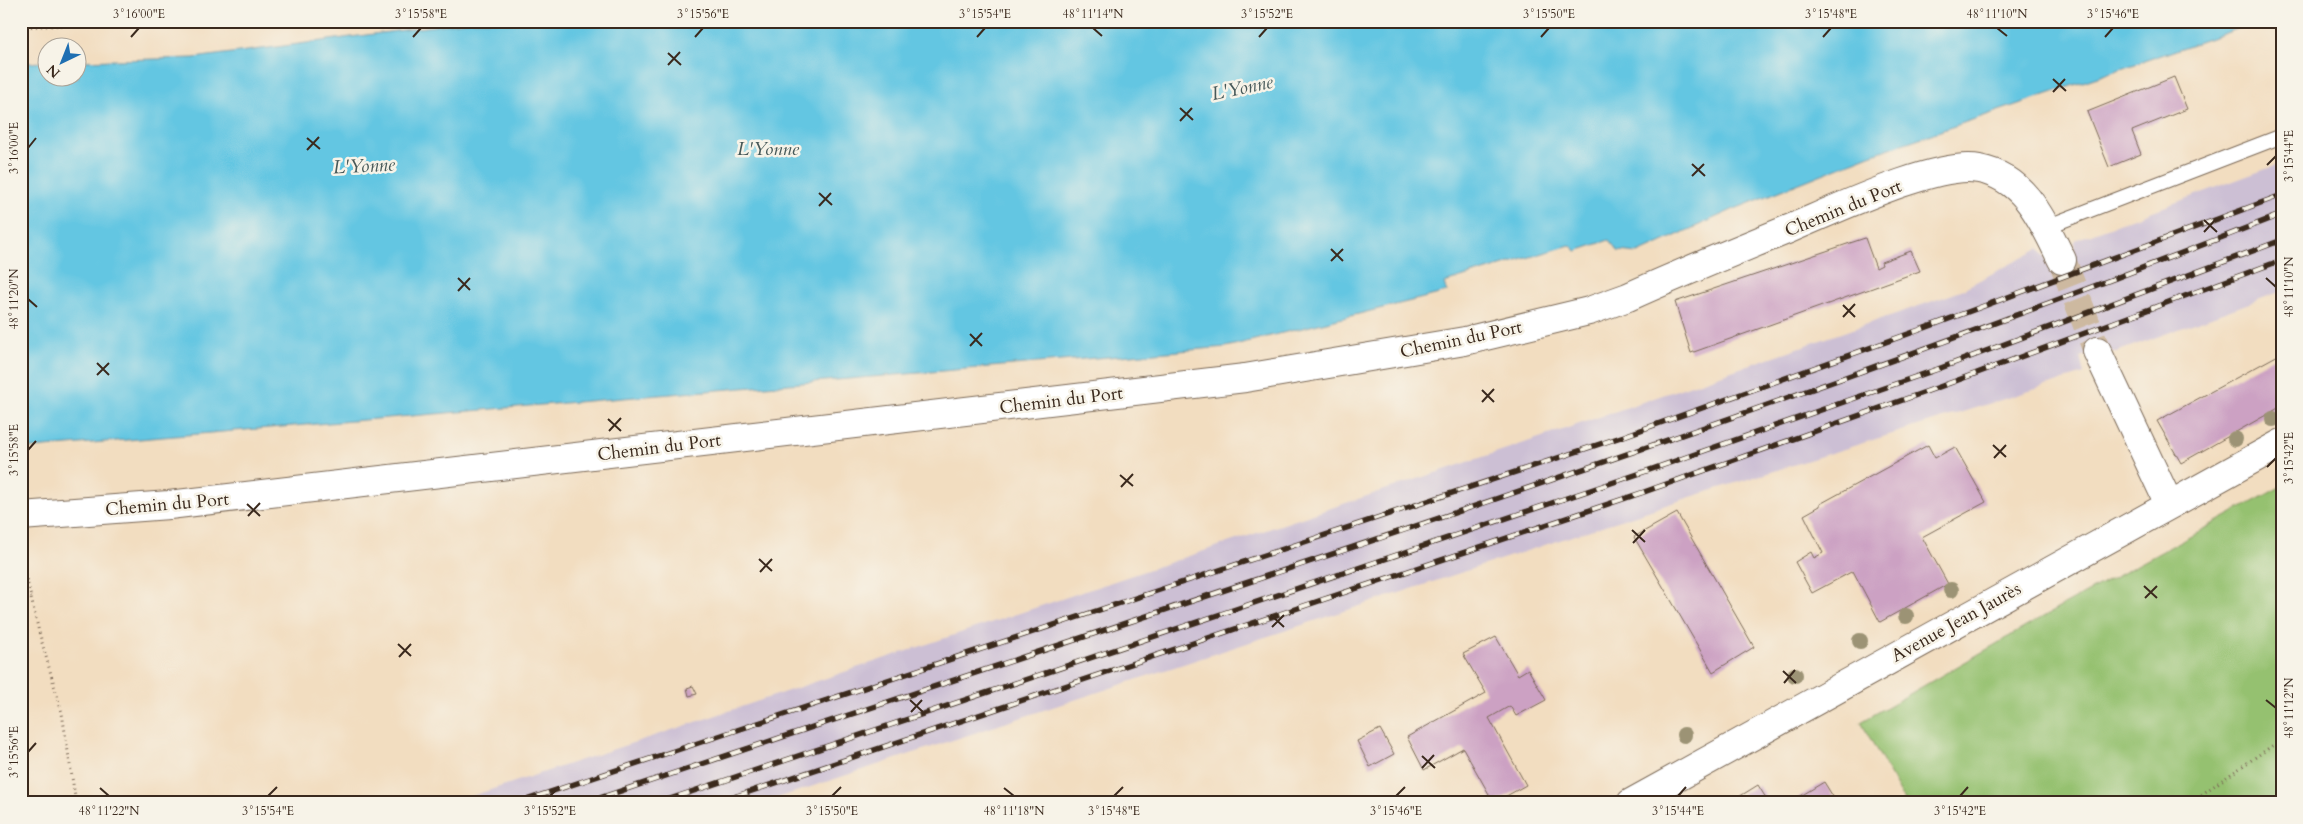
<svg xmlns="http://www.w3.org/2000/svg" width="2303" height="824" viewBox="0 0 2303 824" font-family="Cardo,serif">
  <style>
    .industrial { fill: #ccbfd4 }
    .green { fill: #95c16f; stroke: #687646 }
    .water { fill: #64c6e2; stroke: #507880 }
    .building { fill: #cca1c3 }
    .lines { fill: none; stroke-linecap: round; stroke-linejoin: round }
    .minor-tunnel { stroke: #cdb9a0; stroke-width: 28; stroke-dasharray: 28 14; stroke-linecap: butt }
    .service-casing { stroke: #7b6957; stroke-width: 16 }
    .minor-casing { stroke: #7b6957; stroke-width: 30 }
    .secondary-casing { stroke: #7b6957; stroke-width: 30 }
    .path { stroke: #7b6957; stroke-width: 3; stroke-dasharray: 1 4; stroke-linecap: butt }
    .service { stroke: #fff; stroke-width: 14 }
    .minor { stroke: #fff; stroke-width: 28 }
    .secondary { stroke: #fff; stroke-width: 28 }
    .rail-casing { stroke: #3b2a1e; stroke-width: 5.5 }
    .rail { stroke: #f7f3e8; stroke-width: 4; stroke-dasharray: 11; stroke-linecap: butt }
    .tree { fill: #9c9374 }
    .ticks { fill: none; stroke: #3b2a1e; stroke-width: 2 }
    .labels { text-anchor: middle; stroke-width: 5; stroke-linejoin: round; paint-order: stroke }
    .street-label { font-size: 18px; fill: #3b2a1e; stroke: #f7f3e8 }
    .water-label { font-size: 19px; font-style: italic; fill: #475959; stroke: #f7f3e8 }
    .neatline { fill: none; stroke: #3b2a1e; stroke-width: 2 }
    .ticks-label { font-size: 12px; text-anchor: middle; fill: #3b2a1e }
  </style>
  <rect width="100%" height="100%" fill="#f7f3e8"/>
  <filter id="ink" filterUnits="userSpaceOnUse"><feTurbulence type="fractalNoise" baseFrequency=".02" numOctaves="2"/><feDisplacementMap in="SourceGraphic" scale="10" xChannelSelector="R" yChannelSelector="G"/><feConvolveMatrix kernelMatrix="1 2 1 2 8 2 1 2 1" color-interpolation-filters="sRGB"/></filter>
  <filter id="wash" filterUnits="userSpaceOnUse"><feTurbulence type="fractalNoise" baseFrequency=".0096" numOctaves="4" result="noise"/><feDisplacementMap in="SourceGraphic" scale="20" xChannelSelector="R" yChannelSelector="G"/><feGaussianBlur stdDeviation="1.12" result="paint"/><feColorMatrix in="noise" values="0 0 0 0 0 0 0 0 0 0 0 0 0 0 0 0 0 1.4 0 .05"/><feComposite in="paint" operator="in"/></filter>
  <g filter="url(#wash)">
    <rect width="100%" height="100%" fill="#f2ddc0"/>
    <path class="industrial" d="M2282,163V291L2116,352H2112L2107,347L2080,357L2084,374L1681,500L762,803H451L699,721L1542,437L1953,294L2039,249L2050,264L2073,256L2075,240Z"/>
    <path class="green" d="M2282,486V803H1906L1861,722L2062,606Z"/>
    <path class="water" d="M471,21H2247L2243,27L1870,155L1732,210L1638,253L1618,251L1609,240L1576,251L1570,245L1444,283L1447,292L1226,347L21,449V63L47,62L48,78H78V61L194,58Z"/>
    <g id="blocks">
      <path class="building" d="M2174,77L2187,109L2132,131L2141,154L2109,167L2087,112Z
        M1865,238L1876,268L1882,265L1881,262L1911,251L1920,271L1691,353L1675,302Z
        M2282,353V406L2181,463L2157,421Z
        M1928,445L1935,458L1955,447L1986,502L1922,537L1948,584L1880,622L1853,571L1812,593L1795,562L1811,552L1814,558L1823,553L1804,515L1820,506V504Z
        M1677,513L1754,647L1713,672L1634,537Z
        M1496,637L1518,675L1528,669L1546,700L1516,716L1510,706L1489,718L1526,785L1494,803L1463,748L1424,770L1407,737L1486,693L1463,654Z
        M693,686L697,694L689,696L687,688Z
        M1380,729L1394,754L1370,767L1357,741Z
        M1824,782L1837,803H1789Z
        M1758,785L1769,803H1729Z"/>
    </g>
  </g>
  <g filter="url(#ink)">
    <use href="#blocks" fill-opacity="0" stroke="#7b6957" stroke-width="1"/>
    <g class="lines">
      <path class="minor-tunnel" d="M2062,260L2097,351"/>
      <g class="service-casing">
        <path id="service" d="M2046,227L2282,136"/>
      </g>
      <g class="minor-casing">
        <path id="minor" d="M2097,351L2169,504
          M21,516L169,505L1245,378L1465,341L1589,311L1628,297C1681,273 1735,251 1789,229C1830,212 1938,160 1979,169C2026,178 2043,222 2062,260"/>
      </g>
      <g class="secondary-casing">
        <path id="secondary" d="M1631,803L2282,443"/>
      </g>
      <path class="path" d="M21,27L156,21
        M21,555L39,632L62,713L76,803
        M21,594L31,597
        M2189,803L2282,739"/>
      <use href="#service" class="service"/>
      <use href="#minor" class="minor"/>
      <use href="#secondary" class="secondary"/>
      <g class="rail-casing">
        <path id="rail" d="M517,803L1624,436L1922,329L2282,195
          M585,803C1152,612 1724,433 2282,214
          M658,803L1638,474L1938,369L2282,240
          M716,803L1644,492L1942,386L2282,260"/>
      </g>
      <use href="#rail" class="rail"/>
    </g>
    <g class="tree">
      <circle cx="2273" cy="419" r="8"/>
      <circle cx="2235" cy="439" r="8"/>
      <circle cx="1951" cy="590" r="8"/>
      <circle cx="1906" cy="616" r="8"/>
      <circle cx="1860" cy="641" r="8"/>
      <circle cx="1795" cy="675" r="8"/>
      <circle cx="1684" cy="735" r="8"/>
    </g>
  </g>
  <path class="ticks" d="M1093,28L1102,36M1997,28L2007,36M131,37L139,28M413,37L421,28M695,37L703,28M977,37L985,28M1259,37L1267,28M1541,37L1549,28M1823,37L1831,28M2105,37L2113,28M668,53L681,65M668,65L680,52M2053,79L2066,91M2053,92L2065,79M1180,108L1193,120M1180,121L1192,108M307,138L320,149M28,148L36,138M307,150L319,137M1692,164L1705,176M2267,165L2276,156M1692,176L1704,164M819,193L832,205M819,206L831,193M2204,220L2217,232M2204,232L2216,219M1331,249L1343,261M1331,261L1343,249M458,278L470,290M2266,278L2276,287M458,291L470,278M28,299L37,307M1843,305L1855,317M1843,317L1855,304M970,334L982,346M970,346L982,333M97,363L109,375M97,375L109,363M1482,390L1494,402M1482,402L1494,389M608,419L621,431M609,431L621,418M1993,445L2006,457M28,450L36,441M1994,458L2006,445M2267,467L2276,458M1120,475L1133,486M1121,487L1133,474M247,504L260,516M248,516L260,503M1632,530L1645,542M1633,543L1645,530M759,559L772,571M760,572L772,559M2144,586L2157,598M2145,598L2157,586M1271,615L1284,627M1272,627L1284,615M398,644L411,656M399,657L411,644M1783,671L1796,683M1784,683L1795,670M910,700L923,712M2266,700L2276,708M911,712L922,700M28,752L36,743M1422,756L1435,768M1422,768L1434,755M100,788L109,796M1004,788L1014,796M268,796L277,787M550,796L559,787M832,796L841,787M1114,796L1123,787M1396,796L1405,787M1678,796L1686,787M1960,796L1968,787"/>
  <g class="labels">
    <g class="street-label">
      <text transform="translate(1843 208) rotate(-22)" y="6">Chemin du Port</text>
      <text transform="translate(1461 339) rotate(-12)" y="6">Chemin du Port</text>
      <text transform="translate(1061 400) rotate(-7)" y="6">Chemin du Port</text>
      <text transform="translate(659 447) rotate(-7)" y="6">Chemin du Port</text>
      <text transform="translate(167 504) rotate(-5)" y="6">Chemin du Port</text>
      <text transform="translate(1956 622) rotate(-29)" y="6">Avenue Jean Jaurès</text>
    </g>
    <g class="water-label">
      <text transform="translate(1242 87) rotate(-12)" y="7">L'Yonne</text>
      <text x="768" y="155">L'Yonne</text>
      <text transform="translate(364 165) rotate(-3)" y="7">L'Yonne</text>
    </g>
  </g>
  <rect width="2303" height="824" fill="none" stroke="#f7f3e8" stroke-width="55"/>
  <g transform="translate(62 62) rotate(223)"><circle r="24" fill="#f7f3e8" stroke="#aca397"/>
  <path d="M0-4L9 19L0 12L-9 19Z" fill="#1f6fb2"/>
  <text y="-8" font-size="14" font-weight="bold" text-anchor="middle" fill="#3b2a1e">N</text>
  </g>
  <rect x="28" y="28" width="2248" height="768" class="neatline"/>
  <g class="ticks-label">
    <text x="139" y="18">3°16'00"E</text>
    <text x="421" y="18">3°15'58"E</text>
    <text x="703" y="18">3°15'56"E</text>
    <text x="985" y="18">3°15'54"E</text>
    <text x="1093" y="18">48°11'14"N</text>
    <text x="1267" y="18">3°15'52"E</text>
    <text x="1549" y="18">3°15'50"E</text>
    <text x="1831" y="18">3°15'48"E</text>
    <text x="1997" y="18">48°11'10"N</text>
    <text x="2113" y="18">3°15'46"E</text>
    <text transform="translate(14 148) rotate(-90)" y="4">3°16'00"E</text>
    <text transform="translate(2289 156) rotate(-90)" y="4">3°15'44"E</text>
    <text transform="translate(2289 287) rotate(-90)" y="4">48°11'10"N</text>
    <text transform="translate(14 299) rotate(-90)" y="4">48°11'20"N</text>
    <text transform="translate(14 450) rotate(-90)" y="4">3°15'58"E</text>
    <text transform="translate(2289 458) rotate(-90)" y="4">3°15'42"E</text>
    <text transform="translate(2289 708) rotate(-90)" y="4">48°11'12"N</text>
    <text transform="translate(14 752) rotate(-90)" y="4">3°15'56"E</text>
    <text x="109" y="815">48°11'22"N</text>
    <text x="268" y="815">3°15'54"E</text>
    <text x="550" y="815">3°15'52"E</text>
    <text x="832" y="815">3°15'50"E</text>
    <text x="1014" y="815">48°11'18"N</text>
    <text x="1114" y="815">3°15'48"E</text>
    <text x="1396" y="815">3°15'46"E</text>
    <text x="1678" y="815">3°15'44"E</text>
    <text x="1960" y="815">3°15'42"E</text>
  </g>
</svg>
